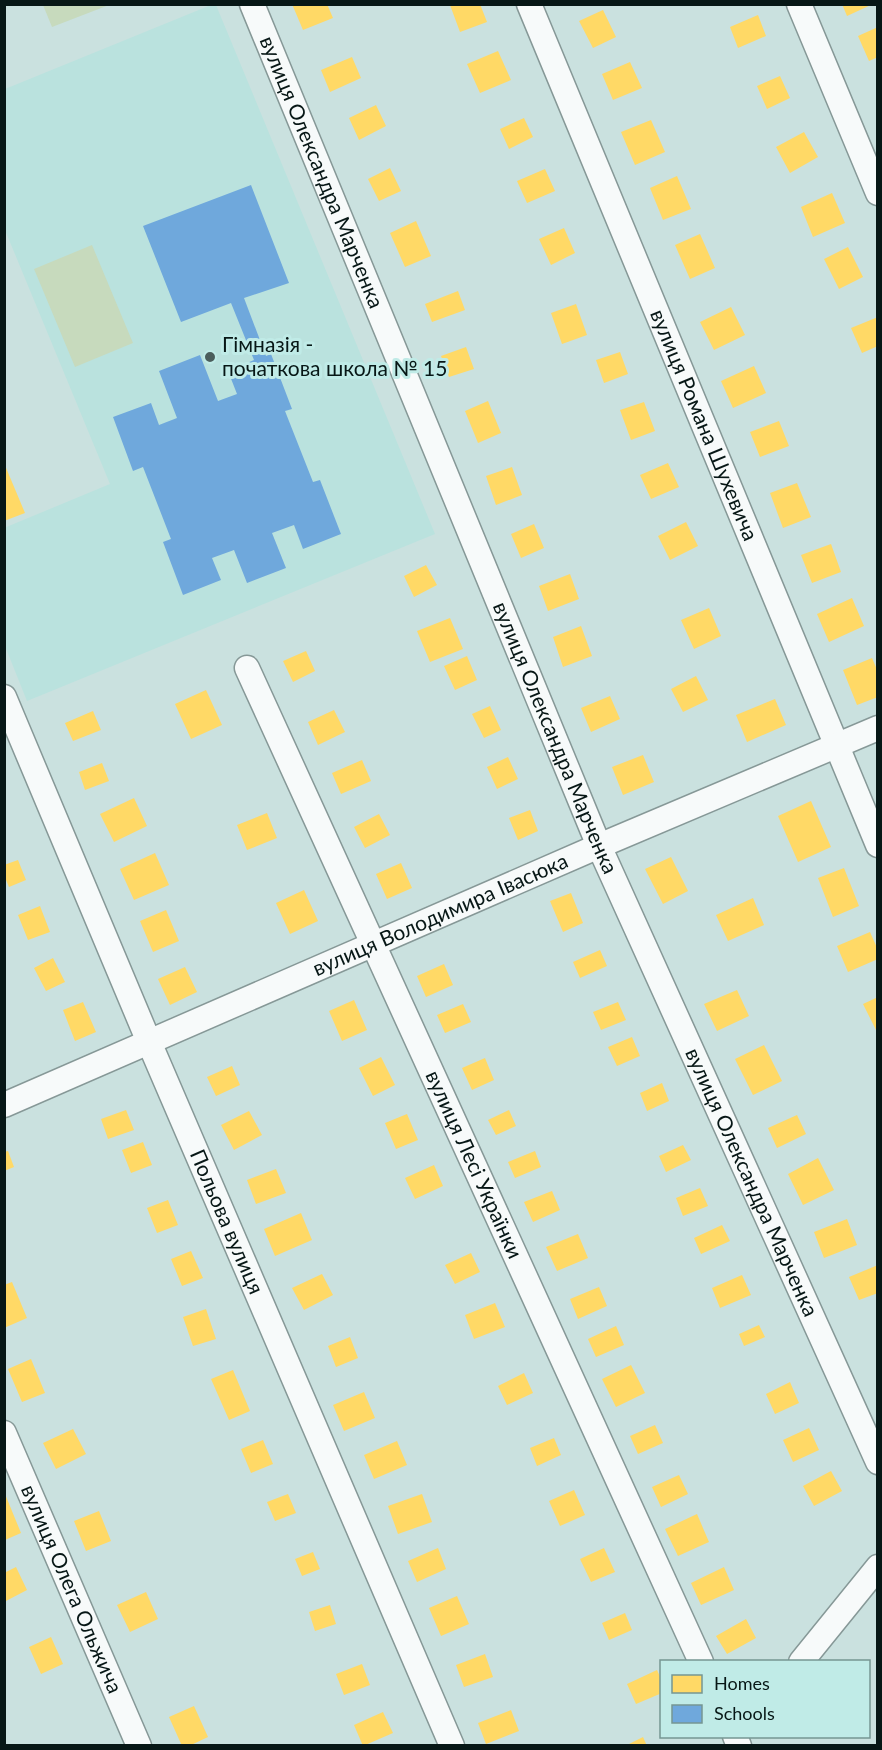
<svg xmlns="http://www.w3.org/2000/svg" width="882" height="1750" viewBox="0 0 882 1750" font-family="Lato,sans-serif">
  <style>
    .built { fill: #bae2de }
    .green { fill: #c7dabd }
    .homes { fill: #ffd966 }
    .schools { fill: #6fa8dc }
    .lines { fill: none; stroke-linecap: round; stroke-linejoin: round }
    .minor-casing { stroke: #869897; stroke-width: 27 }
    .minor { stroke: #f7fafa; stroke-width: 24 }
    .poi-dot { fill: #4b5e5c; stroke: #c0ebe7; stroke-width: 2 }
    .labels { text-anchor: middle; stroke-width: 6; stroke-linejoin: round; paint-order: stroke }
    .street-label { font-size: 21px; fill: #071716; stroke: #c0ebe7 }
    .poi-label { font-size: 21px; fill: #071716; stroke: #c0ebe7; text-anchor: start }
  </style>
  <rect width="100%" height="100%" fill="#cae1df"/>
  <path class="built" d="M211,5H216L435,534L27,701L5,646L4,528L110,484L5,230V89Z"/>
  <path class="green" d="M43,5H109L52,27Z
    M92,245L133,343L75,367L34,269Z"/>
  <path class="homes" d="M292,4H327L333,18L303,30Z
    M480,4L487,22L460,32L450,5Z
    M842,4H873L847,16Z
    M603,10L616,37L593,48L579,21Z
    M758,15L766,36L738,48L730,27Z
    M878,27V57L869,61L858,36Z
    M498,51L511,80L480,93L467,64Z
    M352,57L361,78L330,92L321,70Z
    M630,62L642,88L613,100L602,74Z
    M780,76L790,98L767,109L757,86Z
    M376,105L386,126L359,140L349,118Z
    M524,118L533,137L509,149L500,129Z
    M651,120L665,152L635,165L621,132Z
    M804,132L818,157L790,173L776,147Z
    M390,168L401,191L379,201L368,179Z
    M545,169L555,191L527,203L517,181Z
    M677,176L691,209L663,220L650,188Z
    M832,193L845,223L813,237L801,207Z
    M416,221L431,256L405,267L390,233Z
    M564,228L575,253L551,265L539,239Z
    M700,234L715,268L690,279L675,245Z
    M848,247L863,277L839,289L824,259Z
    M458,291L465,310L432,322L425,304Z
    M576,304L587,335L562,344L551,313Z
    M731,307L745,335L714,350L700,322Z
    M878,317V346L862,353L851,328Z
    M466,347L474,369L449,377L441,356Z
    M620,352L628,374L604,383L596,360Z
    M754,366L766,393L733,408L721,381Z
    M488,401L501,433L478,443L465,411Z
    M644,402L655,431L631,440L620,410Z
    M779,421L789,446L760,457L750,432Z
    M4,463L25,513L4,521Z
    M668,463L679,487L651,499L640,475Z
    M512,467L522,495L496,505L486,476Z
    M797,483L811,517L783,528L770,493Z
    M686,522L698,546L670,560L658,536Z
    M534,524L544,548L521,558L511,534Z
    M831,544L841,572L812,583L801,555Z
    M426,565L437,585L414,597L404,576Z
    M570,574L579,599L548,611L539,586Z
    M852,598L864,626L829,642L817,614Z
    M709,608L721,636L694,649L681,620Z
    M450,618L463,649L430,662L417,631Z
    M581,626L592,656L563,667L553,637Z
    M306,651L315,671L293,682L283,661Z
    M467,656L477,680L455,690L444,666Z
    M872,658L878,672V697L857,705L843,670Z
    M696,676L708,700L683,712L671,689Z
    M206,690L222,725L191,739L175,704Z
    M610,696L620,719L591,732L581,708Z
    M775,699L786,725L747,742L736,715Z
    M490,706L501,730L484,738L472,714Z
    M334,710L345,732L318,745L308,722Z
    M93,711L101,730L73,741L65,723Z
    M643,755L654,782L623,795L612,767Z
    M508,757L518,779L497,789L487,767Z
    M362,760L371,781L341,794L332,773Z
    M102,763L109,781L85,790L79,772Z
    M134,798L147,826L114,842L100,814Z
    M811,801L831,847L798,862L778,816Z
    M530,810L538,831L518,840L509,818Z
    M267,813L277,838L247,850L237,825Z
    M379,814L390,835L365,848L354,827Z
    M155,853L169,885L134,900L120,869Z
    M671,857L688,891L663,904L645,869Z
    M18,860L26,880L9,887L4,875V865Z
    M401,863L412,888L387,899L376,874Z
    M844,868L859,906L833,917L818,878Z
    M304,890L318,921L290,934L276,903Z
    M571,893L583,923L563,932L550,901Z
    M753,898L764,925L728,941L716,915Z
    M40,906L50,932L28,940L18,915Z
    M166,910L179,941L153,952L140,921Z
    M870,932L878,950V959L848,972L837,946Z
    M600,950L607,966L580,978L573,962Z
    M53,958L65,982L46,991L34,968Z
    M444,964L453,985L426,997L417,976Z
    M185,967L197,992L170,1005L158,979Z
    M737,990L749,1016L717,1031L704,1004Z
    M878,997V1034L863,1004Z
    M354,1000L367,1030L342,1041L329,1011Z
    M83,1002L96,1032L75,1041L63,1010Z
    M618,1002L626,1020L601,1030L593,1012Z
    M463,1004L471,1022L445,1033L437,1015Z
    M632,1037L640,1056L617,1066L608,1047Z
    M764,1045L782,1081L753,1095L735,1059Z
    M381,1057L395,1085L373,1096L359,1068Z
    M485,1058L494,1080L472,1090L462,1068Z
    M232,1066L240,1085L216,1096L207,1077Z
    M662,1083L669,1101L647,1111L640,1093Z
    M126,1110L134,1130L108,1139L101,1119Z
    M509,1110L516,1126L496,1135L488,1120Z
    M249,1111L262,1135L234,1150L221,1125Z
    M407,1114L418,1140L396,1149L385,1123Z
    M797,1115L806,1134L777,1148L768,1128Z
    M143,1142L152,1165L131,1173L122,1150Z
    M683,1145L691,1160L666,1172L659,1156Z
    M8,1151L14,1167L4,1171V1152Z
    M535,1151L541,1167L515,1178L508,1162Z
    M818,1158L834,1190L803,1205L788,1174Z
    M434,1165L443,1186L415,1199L405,1178Z
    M276,1169L286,1193L256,1204L247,1180Z
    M700,1188L708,1206L683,1216L676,1198Z
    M552,1191L560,1210L533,1222L524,1202Z
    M168,1200L178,1225L157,1233L147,1208Z
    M301,1213L312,1240L275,1256L264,1229Z
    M847,1219L857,1245L824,1258L814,1232Z
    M722,1225L730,1241L701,1254L694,1238Z
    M578,1234L588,1258L557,1271L546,1247Z
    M191,1251L203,1278L182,1286L171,1259Z
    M471,1253L480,1272L455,1284L445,1265Z
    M878,1265V1293L859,1300L849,1277Z
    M322,1274L333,1295L304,1310L292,1288Z
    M742,1275L751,1295L720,1308L712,1288Z
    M12,1282L27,1318L4,1328V1285Z
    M599,1287L607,1306L578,1319L570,1299Z
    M495,1303L505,1327L474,1339L465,1315Z
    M206,1309L216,1339L193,1346L183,1317Z
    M759,1325L765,1337L744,1346L739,1334Z
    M616,1326L624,1345L596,1357L588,1339Z
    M350,1337L358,1358L336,1367L328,1346Z
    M31,1359L45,1393L22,1402L8,1369Z
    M631,1365L645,1393L616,1407L602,1379Z
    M233,1370L250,1411L229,1420L211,1379Z
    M524,1373L533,1393L507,1405L498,1386Z
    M790,1382L799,1403L775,1414L766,1394Z
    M364,1392L375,1418L344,1431L333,1405Z
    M655,1425L663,1443L638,1454L630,1436Z
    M809,1428L819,1450L793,1462L783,1440Z
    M73,1429L86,1454L56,1469L43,1443Z
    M554,1438L561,1455L537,1466L530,1448Z
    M263,1440L273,1464L251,1473L241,1449Z
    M397,1441L407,1465L374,1479L364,1455Z
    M831,1471L842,1491L814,1506L803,1486Z
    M679,1475L688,1494L661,1507L652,1487Z
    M574,1490L585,1515L560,1526L549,1501Z
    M5,1494L21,1533L5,1540Z
    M288,1494L296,1513L275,1521L267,1502Z
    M422,1494L432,1522L398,1534L388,1506Z
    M99,1511L111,1541L86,1551L74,1521Z
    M697,1514L709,1542L678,1556L665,1529Z
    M438,1548L446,1569L417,1582L408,1561Z
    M604,1548L615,1572L591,1582L580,1559Z
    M313,1552L320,1569L302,1576L295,1559Z
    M16,1567L27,1590L4,1602V1573Z
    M724,1567L734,1590L701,1605L691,1583Z
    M146,1592L158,1619L130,1632L117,1605Z
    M457,1596L469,1624L441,1636L429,1608Z
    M330,1605L336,1624L315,1631L309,1612Z
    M625,1613L632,1630L609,1640L602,1623Z
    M746,1619L756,1638L727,1654L716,1636Z
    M51,1637L63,1664L41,1674L29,1647Z
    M485,1654L493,1677L464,1687L456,1665Z
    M362,1664L370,1685L344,1695L336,1674Z
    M657,1670L662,1681V1693L636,1704L627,1684Z
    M194,1706L208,1737L189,1746H182L169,1717Z
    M511,1710L519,1731L486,1744L478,1723Z
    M383,1712L393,1733L363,1746L354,1725Z
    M643,1737L647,1746H625Z"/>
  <path class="schools" d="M251,185L289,283L244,298L266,356L271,354L292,409L285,411L313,482L320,480L341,534L303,549L294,525L272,533L286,568L247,583L234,550L212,558L221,580L183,595L163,542L171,539L143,467L133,471L113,417L151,403L159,425L177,418L159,371L200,355L218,401L237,394L228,371L254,360L231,303L181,322L143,226Z"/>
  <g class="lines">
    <g class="minor-casing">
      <g id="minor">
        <path id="s1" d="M252,4L599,846L878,1462"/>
        <path id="s2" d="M529,4L878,845"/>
        <path d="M799,4L878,193"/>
        <path id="s3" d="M247,668L701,1662"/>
        <path id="s4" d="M4,697L149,1042L452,1746"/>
        <path id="s5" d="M4,1105L599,846L878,728"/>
        <path id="s6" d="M4,1433L139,1746"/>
        <path d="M801,1662L878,1567"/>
        <path d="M735,1736L739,1746"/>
      </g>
    </g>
    <use href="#minor" class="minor"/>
  </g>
  <circle class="poi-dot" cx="210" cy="357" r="6"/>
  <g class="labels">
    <g class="street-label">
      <text dy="7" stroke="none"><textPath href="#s1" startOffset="182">вулиця Олександра Марченка</textPath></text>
      <text dy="7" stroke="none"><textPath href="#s2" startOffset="456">вулиця Романа Шухевича</textPath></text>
      <text dy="7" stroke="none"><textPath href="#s1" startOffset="794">вулиця Олександра Марченка</textPath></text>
      <text dy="7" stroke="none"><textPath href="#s5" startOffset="476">вулиця Володимира Івасюка</textPath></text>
      <text dy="7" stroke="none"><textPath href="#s3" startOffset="546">вулиця Лесі Українки</textPath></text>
      <text dy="7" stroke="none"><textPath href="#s1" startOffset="1280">вулиця Олександра Марченка</textPath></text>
      <text dy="7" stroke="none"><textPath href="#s4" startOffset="570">Польова вулиця</textPath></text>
      <text dy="7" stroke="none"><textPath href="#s6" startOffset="170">вулиця Олега Ольжича</textPath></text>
    </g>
    <g class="poi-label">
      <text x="222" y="352">Гімназія -<tspan x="222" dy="24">початкова школа № 15</tspan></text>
    </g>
  </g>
  <rect width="882" height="1750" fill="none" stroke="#071716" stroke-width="12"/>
  <rect x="660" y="1660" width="210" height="78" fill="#c0ebe7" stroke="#769693" stroke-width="1.5"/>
  <rect x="672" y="1675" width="30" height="18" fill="#ffd966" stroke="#769693" stroke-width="1.5"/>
  <text x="714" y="1690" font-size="18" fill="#071716">Homes</text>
  <rect x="672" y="1705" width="30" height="18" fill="#6fa8dc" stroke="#769693" stroke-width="1.5"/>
  <text x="714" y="1720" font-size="18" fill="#071716">Schools</text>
</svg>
